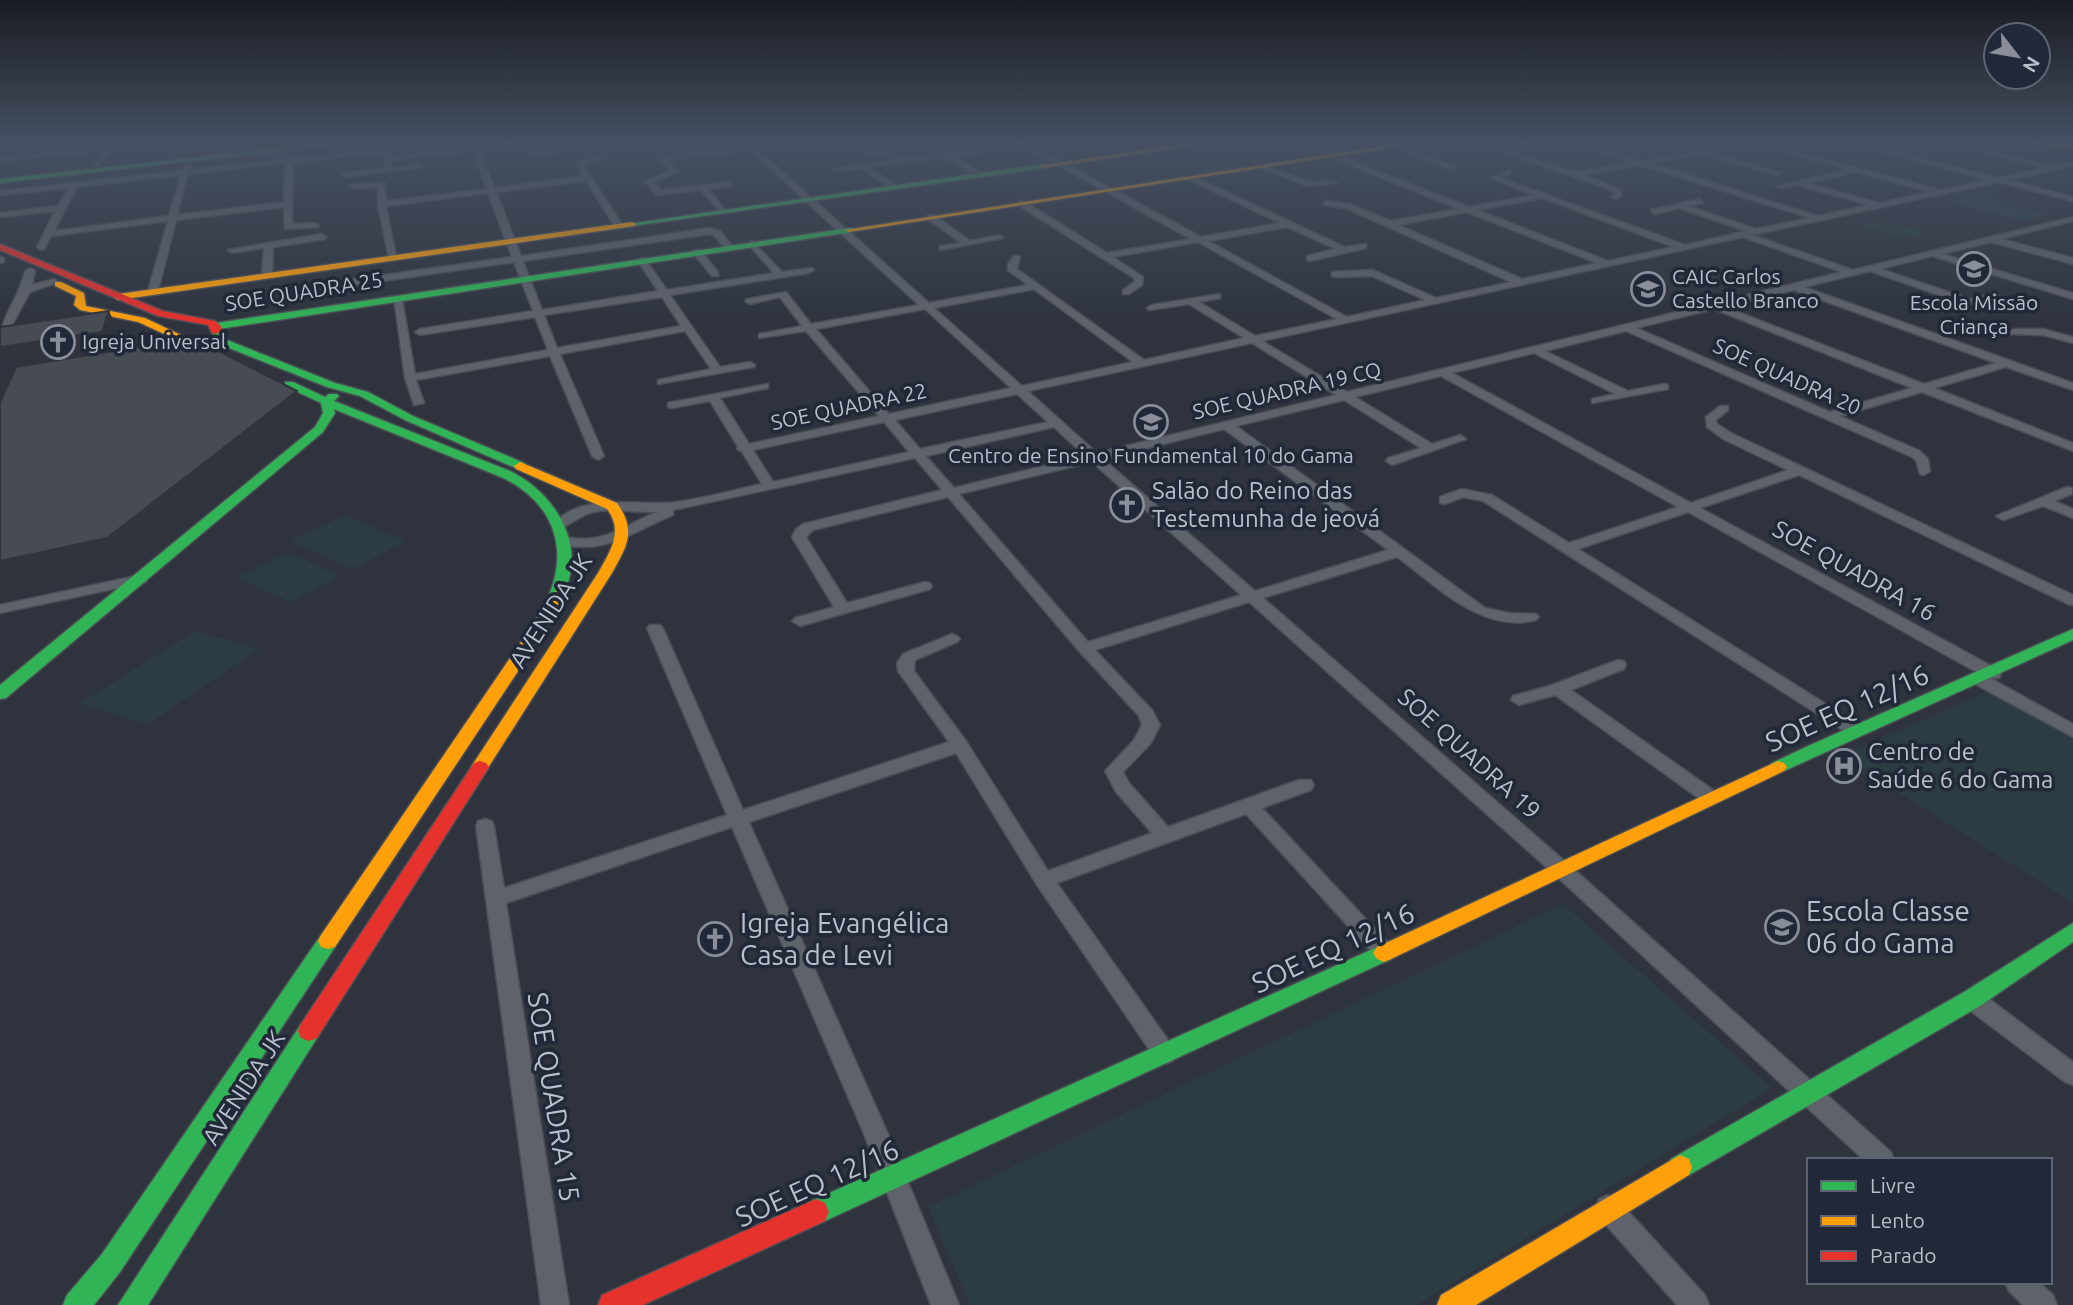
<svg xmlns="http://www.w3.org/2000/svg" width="2073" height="1305" viewBox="0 0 2073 1305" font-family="Ubuntu,sans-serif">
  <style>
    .green { fill: #2b3d42 }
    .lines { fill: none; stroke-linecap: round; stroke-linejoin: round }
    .street-casing { stroke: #4b4e56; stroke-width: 3 }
    .fast-casing { stroke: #4b4e56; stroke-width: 3 }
    .slow-casing { stroke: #4b4e56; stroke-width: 3 }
    .jam-casing { stroke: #4b4e56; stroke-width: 3 }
    .street { fill: #5e626a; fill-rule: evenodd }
    .fast { fill: #30b455; fill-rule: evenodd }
    .slow { fill: #ff9f0a; fill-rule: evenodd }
    .jam { fill: #e5322d; fill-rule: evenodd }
    .shaded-wall { fill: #32343b }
    .building { fill: #474b54; stroke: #32343b; stroke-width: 2 }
    .labels { text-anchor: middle; stroke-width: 7; stroke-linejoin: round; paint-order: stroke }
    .far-poi-label { font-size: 21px; fill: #babfcc; stroke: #212838; text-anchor: start }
    .far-street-label { font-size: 21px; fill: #babfcc; stroke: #212838 }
    .poi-label { font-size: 24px; fill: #babfcc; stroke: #212838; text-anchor: start }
    .street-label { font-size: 24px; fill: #babfcc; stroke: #212838 }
    .near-street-label { font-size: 28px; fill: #babfcc; stroke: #212838 }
    .near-poi-label { font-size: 28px; fill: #babfcc; stroke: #212838; text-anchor: start }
  </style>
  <rect width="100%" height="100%" fill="#2e333d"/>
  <path class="green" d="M1973,196L2047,215L2022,221L1945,201Z
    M1865,222L1922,230V238L1863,229Z
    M345,515L406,541L353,569L291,541Z
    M288,552L340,576L290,602L237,577Z
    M195,631L259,649L147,725L80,703Z
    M1989,691L2073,737V903L1841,756Z
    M1563,904L1772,1088L1417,1305H970L928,1207Z"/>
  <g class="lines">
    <g class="street-casing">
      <path id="street" d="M21,142H41L0,149V145Z
        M106,142H113L111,146L172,142L109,150L98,167L94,165L102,151L0,161V157L104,146Z
        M647,142H654L665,156L746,146L742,142H749L753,145L800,142L757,149L929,303L1028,285L1008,270V264L1014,256H1020L1017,269L1144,360L1244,338L1189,304L1149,310L1147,308L1152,305L1220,294V298L1199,302L1255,336L1337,319L1198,242L1113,257L1143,277L1142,285L1129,294H1123V290L1134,282V278L1018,205V201H1024L1107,253L1191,239L1023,146L953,156L982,173L979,177L944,157L869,167L895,185L892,189L861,168L836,171L832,169L939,153L922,142H930L947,152L1026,142L1201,237L1280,223L1185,178L1192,176L1345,247L1366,244V248L1310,261L1307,260V256L1336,249L1287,227L1208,241L1347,317L1425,300L1372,276L1335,277L1332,276V272L1373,270L1436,298L1511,282L1345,208L1323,205L1326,201L1350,204L1390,221L1459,209L1293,142H1303L1469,207L1534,195L1490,178L1510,170V174L1500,178L1685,245L1746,231L1679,208L1654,214L1651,210L1700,199L1703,203L1688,206L1756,229L1810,218L1640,165L1584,175L1622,190L1620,197L1616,199L1612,197L1615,193L1606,188L1473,142H1484L1575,172L1632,162L1570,142H1581L1641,161L1693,152L1664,142H1675L1781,173L1777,175L1702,154L1650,163L1818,216L1869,205L1797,185L1780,188L1776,186L1849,170L1751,142C1764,142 1778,150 1790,149C1808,149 1824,142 1842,142L1797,152L1941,190L1988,180L1844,142H1856L1998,178L2044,168L1942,142H1954L2051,166L2073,162V166L2008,180L2073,197V201L1998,182L1752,235L1853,270L2073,217V221L2001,239L2073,258V264L1991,242L1942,254L2073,293V299L1932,256L1880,269L1970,299L1995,293L2000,296L1941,312L1936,309L1938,307L1959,302L1870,271L1804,287L2073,383V390L2006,367L1934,388L2073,443V451L1922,392L1840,416L1920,451L1928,459L1930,471L1924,475L1920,474L1916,460L1912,457L1626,331L1545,351L1628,391L1664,384L1668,385V389L1592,403V399L1615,394L1534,353L1452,373L1691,503L1788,470L1723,439L1707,427L1706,417L1720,406H1728V410L1716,420L1717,424L1731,433L2073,595V605L2068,604L1799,475L1700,508L1999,670L2001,674L1999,678H1990L2073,724V737L1973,683L1971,679L1973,675H1982L1688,512L1578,549L1861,726L1864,730L1861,734H1849L1483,501L1463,497L1445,504L1440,503V497L1462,489L1492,495L1569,543L1678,507L1441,376L1355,397L1432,444L1460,435L1466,439L1392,465L1386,461L1388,458L1421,448L1344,400L1236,426L1485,608L1509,613L1536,614L1539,617L1536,620C1482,634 1437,586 1397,557L1263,598L1568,864L1891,1152L1894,1160H1864L1554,874L1249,602L1095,650L1152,710L1160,725L1151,743L1123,772L1129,783L1168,827L1299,780H1311L1314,785L1311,790L1262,808L1392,947L1396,953L1392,959L1385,962L1378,959L1246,814L1057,883L1173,1047L1176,1054L1173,1061L1165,1064L1157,1061L1037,885L956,753L749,822L888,1134L959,1305H931L864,1134L732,827L506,903L569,1305H541L476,826L478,821L485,819L492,821L494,826L504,888L727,815L647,628L650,625H660L663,628L743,810L949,742L898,671L897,663L903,654L952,634L957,636L960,639L957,642L915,660L914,671L966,741L1048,871L1152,833L1116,792L1105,771L1134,740L1142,725L1139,716L1079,651L948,497L813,530L806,537L847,603L925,582L930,583L932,586L930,589L800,626L792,621L795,618L834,607L792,537L796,529L803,524L942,490L915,458L673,510V515C631,532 608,555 560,544L558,541L565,537C605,545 622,526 657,512C635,513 611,507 590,513C578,516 568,529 555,527L553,524C583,491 638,507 677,502C705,498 734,490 762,484L742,452L737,449L738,447L710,401L672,408L668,407V403L768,384V388L720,398L749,444L879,416L806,331L759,338V334L802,326L780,297L750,304L745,301L747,299L786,292L811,324L919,305L750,150L668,160L678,172L654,182L661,190L731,182V186L708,189L726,211L722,213L700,190L656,195L645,181L670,171ZM1856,172L1931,192L1879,203L1807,183ZM1542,198L1674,247L1608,261L1477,210ZM1467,212L1597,263L1522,279L1398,225ZM1743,237L1842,272L1347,392L1262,341ZM1034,289L1133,362L1022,386L934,308ZM1794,290L1996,363L1924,384L1725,307ZM925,309L1011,388L889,414L816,329ZM1714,309L1912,388L1830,412L1636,328ZM1252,343L1336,395L1097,453L1028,391ZM1017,394L1048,422L920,449L895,420ZM884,422L909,452L773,482L753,450ZM1054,427L1085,456L954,488L926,456ZM1224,429L1388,550L1255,591L1103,459ZM1092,462L1241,595L1088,642L959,494Z
        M839,142H847L856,148L885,152L882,154L852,151Z
        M1115,142H1124L1142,152L1137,153Z
        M511,143L513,146L479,150L494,188L584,176L576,161L603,157V159L583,164L623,226L616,228L586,181L496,192L521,256L710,228L720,231L733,247L726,249L714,235L710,234L523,261L542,310L658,291L638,261L642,258L645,259L667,290L774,273L748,244L752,241L782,272L812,268L814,270L809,273L670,295L720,367L750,362L755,365L754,367L658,384V380L711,369L685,331L560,354L604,456L598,460L592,456L550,356L416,380L424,403L414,405L405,378L394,297L402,299L415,374L548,350L535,317L420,335L415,332L420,329L533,311L514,262L341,287L336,284L341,281L512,257L488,193L386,206L396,257L389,259L378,204V187L354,188L350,186L354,184L385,183L386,201L487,189L473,151L391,160L393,168L418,165L422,167L345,177L342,173L386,168L383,152L293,163L292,224L315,223L319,225L318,227L285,229L284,207L176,220L158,291L153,294L148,291L168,221L51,236L44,249L41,250L37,247L55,211L0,217V213L58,206L69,188L0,195V191L182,171L187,163L191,165L189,170L386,148L391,156ZM285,163L284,202L177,215L188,174ZM181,175L169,216L54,231L77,187ZM662,297L681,326L557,348L544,315Z
        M604,143L606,146L533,155L530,153Z
        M1393,145H1397L1456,167L1449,169L1393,147Z
        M1261,164L1309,182L1333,181L1337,183L1308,186L1261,168Z
        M928,215H934L970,241L999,235L1003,238L940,250V246L961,243L928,219Z
        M322,234L326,237L325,239L273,247L272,274L267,277L262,274L264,248L232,253L228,250Z
        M694,250H700L718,272V276H712L694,254Z
        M0,257L4,258V262L0,263Z
        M30,268L35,271L32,285L54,279L59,282L30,292L5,338L0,341C0,318 20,296 25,271Z
        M2014,329H2043L2073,337V343L2043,335L2010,334L2009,332Z
        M2067,487L2072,488V494L2054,501L2073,509V518L2043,506L2003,520L1996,516Z
        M141,575L146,576L148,579L146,582L0,613V605Z
        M1618,660L1624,661L1626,665L1624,669L1571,690L1716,792L1719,797L1716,802H1704L1555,695L1519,705L1511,700L1513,696L1552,685Z
        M1972,990L1980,992L2073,1062V1085L2065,1082L1964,1006L1961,999L1964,992Z
        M1608,1195L1617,1199L1705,1295L1709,1305H1677L1599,1217L1595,1208L1599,1199Z
        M2005,1282H2038L2053,1295L2057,1305H2023L2009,1291Z"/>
    </g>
    <g class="fast-casing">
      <path id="fast" d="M336,142H360L0,183V179Z
        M1043,164L1046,168L632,226L628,224Z
        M849,228H852V232L219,329L227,340L335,383L368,392L413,416L524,463L526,466L520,470L405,420L360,396L327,387L219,344L211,331L214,328L211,326L216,323Z
        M285,382H293L325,397L329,394H337L339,396L334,401L510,471C556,493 590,549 561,598L556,599L549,595C570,544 550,500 501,477L334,409L335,413L323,432L6,698L0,699V685L315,427L323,413L321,403L285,386Z
        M2073,629V640L1784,771H1772L1769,767L1772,763L1808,746Z
        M2073,923V942L1980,1006L1689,1175L1680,1179L1671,1175L1668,1167L1671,1159L1964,992Z
        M328,933L335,935L338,941L335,947L120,1272L94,1305H63L67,1295L102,1254L321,935Z
        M1384,944L1391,947L1395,953L1391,959L825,1221L816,1225L807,1221L803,1212L807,1203Z
        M309,1021L317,1024L320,1031L317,1038L148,1305H118L301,1024Z"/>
    </g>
    <g class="slow-casing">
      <path id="slow" d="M1197,142H1216L1043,168L1039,166Z
        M1409,142H1427L849,232L845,230Z
        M2027,142L2073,145V149L2030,144Z
        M632,222L636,224L635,226L118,300L113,297L118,294Z
        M55,282H61L84,293L86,306L145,318L217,352L208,354L138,322L80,310L74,305L76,296L55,286Z
        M520,462L617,503C637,531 627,546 612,573L486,771H474L471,767L598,573C610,552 624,531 607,509L516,469L514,466Z
        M556,591L563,595L552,620L335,947L328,949L321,947L318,941L321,935L536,620L549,595Z
        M1778,761L1784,763L1787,767L1784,771L1391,959L1384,962L1377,959L1373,953L1377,947Z
        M1680,1155L1689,1159L1692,1167L1689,1175L1476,1305H1437L1441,1295Z"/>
    </g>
    <g class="jam-casing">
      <path id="jam" d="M0,244L163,311L215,321L221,326V331L216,334L212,333L208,325L158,316L0,250Z
        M480,761L486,763L489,767L317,1038L309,1041L301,1038L298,1031L301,1024L474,763Z
        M816,1199L825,1203L829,1212L825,1221L643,1305H598L602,1295Z"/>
    </g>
    <use href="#street" class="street"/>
    <use href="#fast" class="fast"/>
    <use href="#slow" class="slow"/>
    <use href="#jam" class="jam"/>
  </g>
  <path class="shaded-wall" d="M109,311L115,324L108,345L0,362V347Z
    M297,391L308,419L125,568L0,597V561Z"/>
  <path class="building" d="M109,311L102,332L0,347V329L1,327Z
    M193,338L297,391L107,538L0,561V403L16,367Z"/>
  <linearGradient id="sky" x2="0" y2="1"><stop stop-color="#191c22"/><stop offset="0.44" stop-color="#465062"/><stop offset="1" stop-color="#465062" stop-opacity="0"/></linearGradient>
  <rect width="2073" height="325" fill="url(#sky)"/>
  <defs>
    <g id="school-ring" transform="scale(1.75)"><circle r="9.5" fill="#212838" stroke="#898e9a" stroke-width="1.5"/><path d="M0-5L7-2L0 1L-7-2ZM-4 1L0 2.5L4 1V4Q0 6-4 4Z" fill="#898e9a"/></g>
    <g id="church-ring" transform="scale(1.75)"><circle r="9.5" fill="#212838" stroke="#898e9a" stroke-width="1.5"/><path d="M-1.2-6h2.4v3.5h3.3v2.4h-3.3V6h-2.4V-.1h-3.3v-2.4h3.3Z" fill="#898e9a"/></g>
    <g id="hospital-ring" transform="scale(1.75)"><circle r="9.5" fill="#212838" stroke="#898e9a" stroke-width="1.5"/><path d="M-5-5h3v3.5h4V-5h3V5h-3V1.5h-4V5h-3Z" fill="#898e9a"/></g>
  </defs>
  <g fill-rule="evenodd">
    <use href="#school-ring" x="1974" y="269"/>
    <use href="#school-ring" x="1648" y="289"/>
    <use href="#church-ring" x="58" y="342"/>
    <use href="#school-ring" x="1151" y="422"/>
    <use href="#church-ring" x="1127" y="505"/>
    <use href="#hospital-ring" x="1844" y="766"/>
    <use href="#school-ring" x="1782" y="927"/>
    <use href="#church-ring" x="715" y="939"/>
  </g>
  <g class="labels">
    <g class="far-poi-label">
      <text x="1672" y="284">CAIC Carlos<tspan x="1672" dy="24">Castello Branco</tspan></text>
      <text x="1974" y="310" text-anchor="middle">Escola Missão<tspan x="1974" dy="24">Criança</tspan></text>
      <text x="82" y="349">Igreja Universal</text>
      <text x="1151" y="463" text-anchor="middle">Centro de Ensino Fundamental 10 do Gama</text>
    </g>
    <g class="far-street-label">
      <text transform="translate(304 292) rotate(-9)" y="7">SOE QUADRA 25</text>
      <text transform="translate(1787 377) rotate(24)" y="7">SOE QUADRA 20</text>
      <text transform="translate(1287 391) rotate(-13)" y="7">SOE QUADRA 19 CQ</text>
      <text transform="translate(849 407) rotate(-12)" y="7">SOE QUADRA 22</text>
    </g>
    <g class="poi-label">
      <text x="1152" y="499">Salão do Reino das<tspan x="1152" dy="28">Testemunha de jeová</tspan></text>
      <text x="1868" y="760">Centro de<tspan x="1868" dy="28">Saúde 6 do Gama</tspan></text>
    </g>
    <g class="street-label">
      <text transform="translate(1854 571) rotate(29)" y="8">SOE QUADRA 16</text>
      <text transform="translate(551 611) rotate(-57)" y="8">AVENIDA JK</text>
      <text transform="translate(1469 754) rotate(42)" y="8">SOE QUADRA 19</text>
      <text transform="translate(244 1088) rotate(-57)" y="8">AVENIDA JK</text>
    </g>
    <g class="near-street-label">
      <text transform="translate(1847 708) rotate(-24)" y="10">SOE EQ 12/16</text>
      <text transform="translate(1333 948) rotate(-25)" y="10">SOE EQ 12/16</text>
      <text transform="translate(554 1097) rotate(81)" y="10">SOE QUADRA 15</text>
      <text transform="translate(817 1183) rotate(-24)" y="10">SOE EQ 12/16</text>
    </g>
    <g class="near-poi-label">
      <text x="1806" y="921">Escola Classe<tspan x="1806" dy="32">06 do Gama</tspan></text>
      <text x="740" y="933">Igreja Evangélica<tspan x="740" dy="32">Casa de Levi</tspan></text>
    </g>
  </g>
  <rect x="1807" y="1158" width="245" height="126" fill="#212838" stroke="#5e6473" stroke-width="2"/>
  <rect x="1821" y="1181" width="35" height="10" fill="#30b455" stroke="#5e6473" stroke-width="2"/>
  <text x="1870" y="1193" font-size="21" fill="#babfcc">Livre</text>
  <rect x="1821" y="1216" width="35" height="10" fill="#ff9f0a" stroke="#5e6473" stroke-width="2"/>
  <text x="1870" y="1228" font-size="21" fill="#babfcc">Lento</text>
  <rect x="1821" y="1251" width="35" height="10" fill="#e5322d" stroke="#5e6473" stroke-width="2"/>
  <text x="1870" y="1263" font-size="21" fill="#babfcc">Parado</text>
  <g transform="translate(2017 56) rotate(121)"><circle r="33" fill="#212838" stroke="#5e6473" stroke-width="2"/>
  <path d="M0-5L12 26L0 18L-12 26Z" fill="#898e9a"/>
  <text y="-10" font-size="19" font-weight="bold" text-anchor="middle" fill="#babfcc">N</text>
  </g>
</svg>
